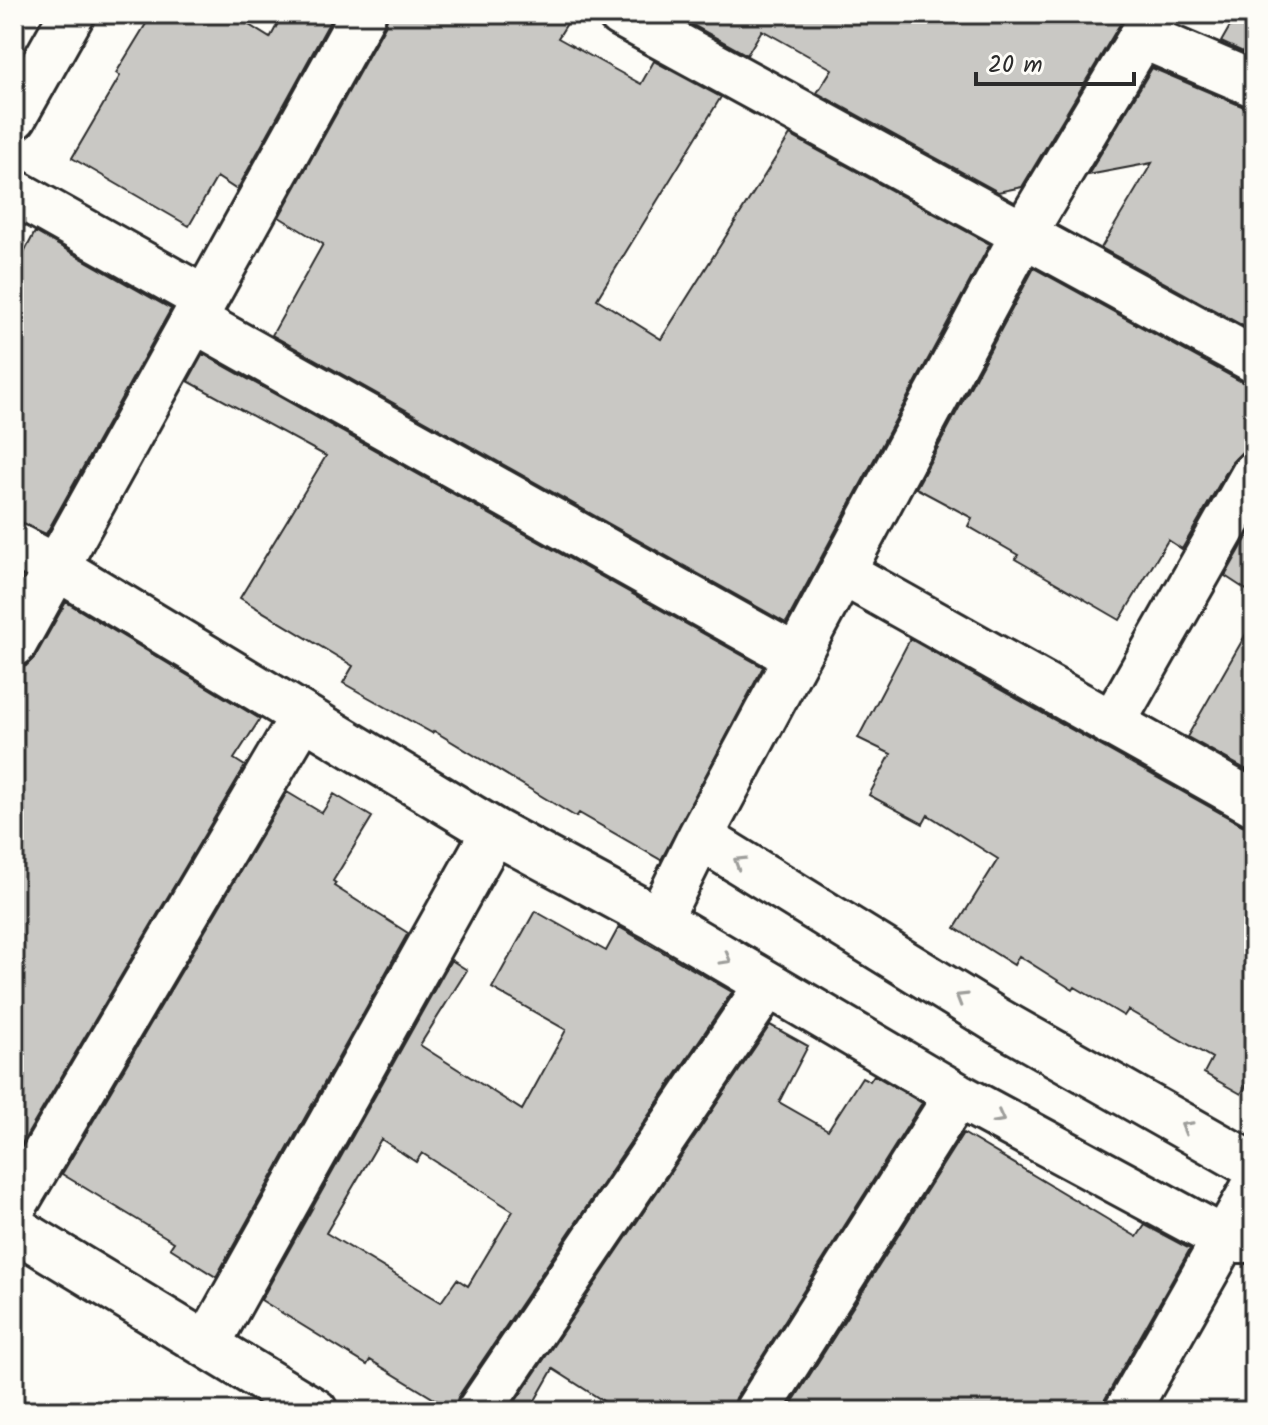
<svg xmlns="http://www.w3.org/2000/svg" width="1268" height="1425" viewBox="0 0 1268 1425" font-family="Kalam,sans-serif">
  <style>
    .building { fill: #c9c8c4; stroke: #2b2b2b; stroke-width: 2; fill-rule: evenodd }
    .lines { fill: none; stroke-linecap: round; stroke-linejoin: round }
    .minor-casing { stroke: #2b2b2b; stroke-width: 50 }
    .minor { stroke: #fdfcf7; stroke-width: 44 }
    .oneway { stroke: #9e9e9b }
  </style>
  <rect width="100%" height="100%" fill="#fdfcf7"/>
  <filter id="ink" filterUnits="userSpaceOnUse"><feTurbulence type="fractalNoise" baseFrequency=".0125" numOctaves="2"/><feDisplacementMap in="SourceGraphic" scale="16" xChannelSelector="R" yChannelSelector="G"/><feConvolveMatrix kernelMatrix="1 2 1 2 8 2 1 2 1" color-interpolation-filters="sRGB"/></filter>
  <g filter="url(#ink)">
    <path class="building" d="M152,14H231L270,38L283,14H334L237,190L217,177L189,226L72,158L120,76L116,73Z
      M388,14H573L558,38L641,84L654,61L721,97L597,299L661,339L790,135L990,244L786,623L272,335L323,244L279,217L385,26Z
      M683,14H1126L1022,187L998,192L817,93L832,69L762,30L747,55L680,18Z
      M1237,14H1254V57L1221,42Z
      M1152,68L1244,107L1254,108V332L1101,248L1152,163L1088,175Z
      M35,232L171,309L46,534L14,520V272Z
      M1034,268L1242,382L1254,385V449L1242,452L1232,462L1182,549L1168,540L1120,620L1015,559L1018,555L968,526L972,518L916,488Z
      M203,354L763,667L661,860L579,813L576,817L434,731L432,733L343,683L353,666L240,598L326,456L188,381Z
      M1254,525V595L1225,576Z
      M66,602L260,719L234,759L245,766L14,1157V669L26,666L35,657Z
      M1254,620V774L1187,737Z
      M910,639L1242,825L1254,828V1081L1250,1079L1241,1094L1204,1073L1212,1058L1128,1010L1124,1016L1075,987L1073,990L1019,956L1014,965L955,928L998,859L928,815L923,824L869,795L891,754L858,738Z
      M287,792L322,813L334,794L372,817L333,881L336,883L334,886L408,933L216,1277L170,1248L174,1242L62,1174Z
      M535,911L606,951L619,927L732,992L458,1397L454,1411L370,1360L367,1365L261,1300L451,960L467,970L420,1045L522,1110L566,1030L492,988ZM381,1139L416,1162L422,1153L513,1211L468,1286L457,1279L441,1302L326,1233Z
      M770,1025L808,1046L779,1102L828,1130L862,1077L870,1081L874,1075L922,1103L736,1398L732,1411H619L553,1369L529,1411H509Z
      M963,1133L1137,1237L1145,1225L1190,1249L1105,1399L1102,1411H787Z"/>
    <g class="lines">
      <g class="minor-casing">
        <path id="minor" d="M620,14L1254,360
          M1142,36L1254,84
          M14,117L72,14
          M14,192L205,299
          M194,320L796,657
          M14,545L56,567L494,831L659,920L957,1095L1226,1240H1254
          M842,572L1254,803
          M14,644L363,14
          M1112,724L1254,474
          M700,837L998,1021L1254,1166
          M659,920L700,837L1024,233L1155,14
          M14,1206L303,716
          M14,1228L315,1411
          M207,1345L494,831
          M479,1411L768,984
          M757,1411L957,1095
          M1127,1411L1254,1187"/>
      </g>
      <use href="#minor" class="minor"/>
    </g>
    <defs><path id="oneway-chevron" d="M-2-3.5L2.5 0L-2 3.5" fill="none" stroke-width="1.6" stroke-linecap="round" stroke-linejoin="round" transform="scale(2)"/></defs>
    <g class="oneway">
      <use href="#oneway-chevron" transform="translate(739 862) rotate(-148)"/>
      <use href="#oneway-chevron" transform="translate(726 959) rotate(30)"/>
      <use href="#oneway-chevron" transform="translate(961 998) rotate(-149)"/>
      <use href="#oneway-chevron" transform="translate(999 1118) rotate(28)"/>
      <use href="#oneway-chevron" transform="translate(1186 1127) rotate(-150)"/>
    </g>
  </g>
  <rect width="1268" height="1425" fill="none" stroke="#fdfcf7" stroke-width="48"/>
  <rect x="24" y="24" width="1220" height="1377" fill="none" stroke="#2b2b2b" stroke-width="3" filter="url(#ink)"/>
  <path d="M976 72v12h158v-12" fill="none" stroke="#2b2b2b" stroke-width="4"/>
  <text x="988" y="72" font-size="24" fill="#2b2b2b" stroke="#fdfcf7" stroke-width="6" paint-order="stroke">20 m</text>
</svg>
